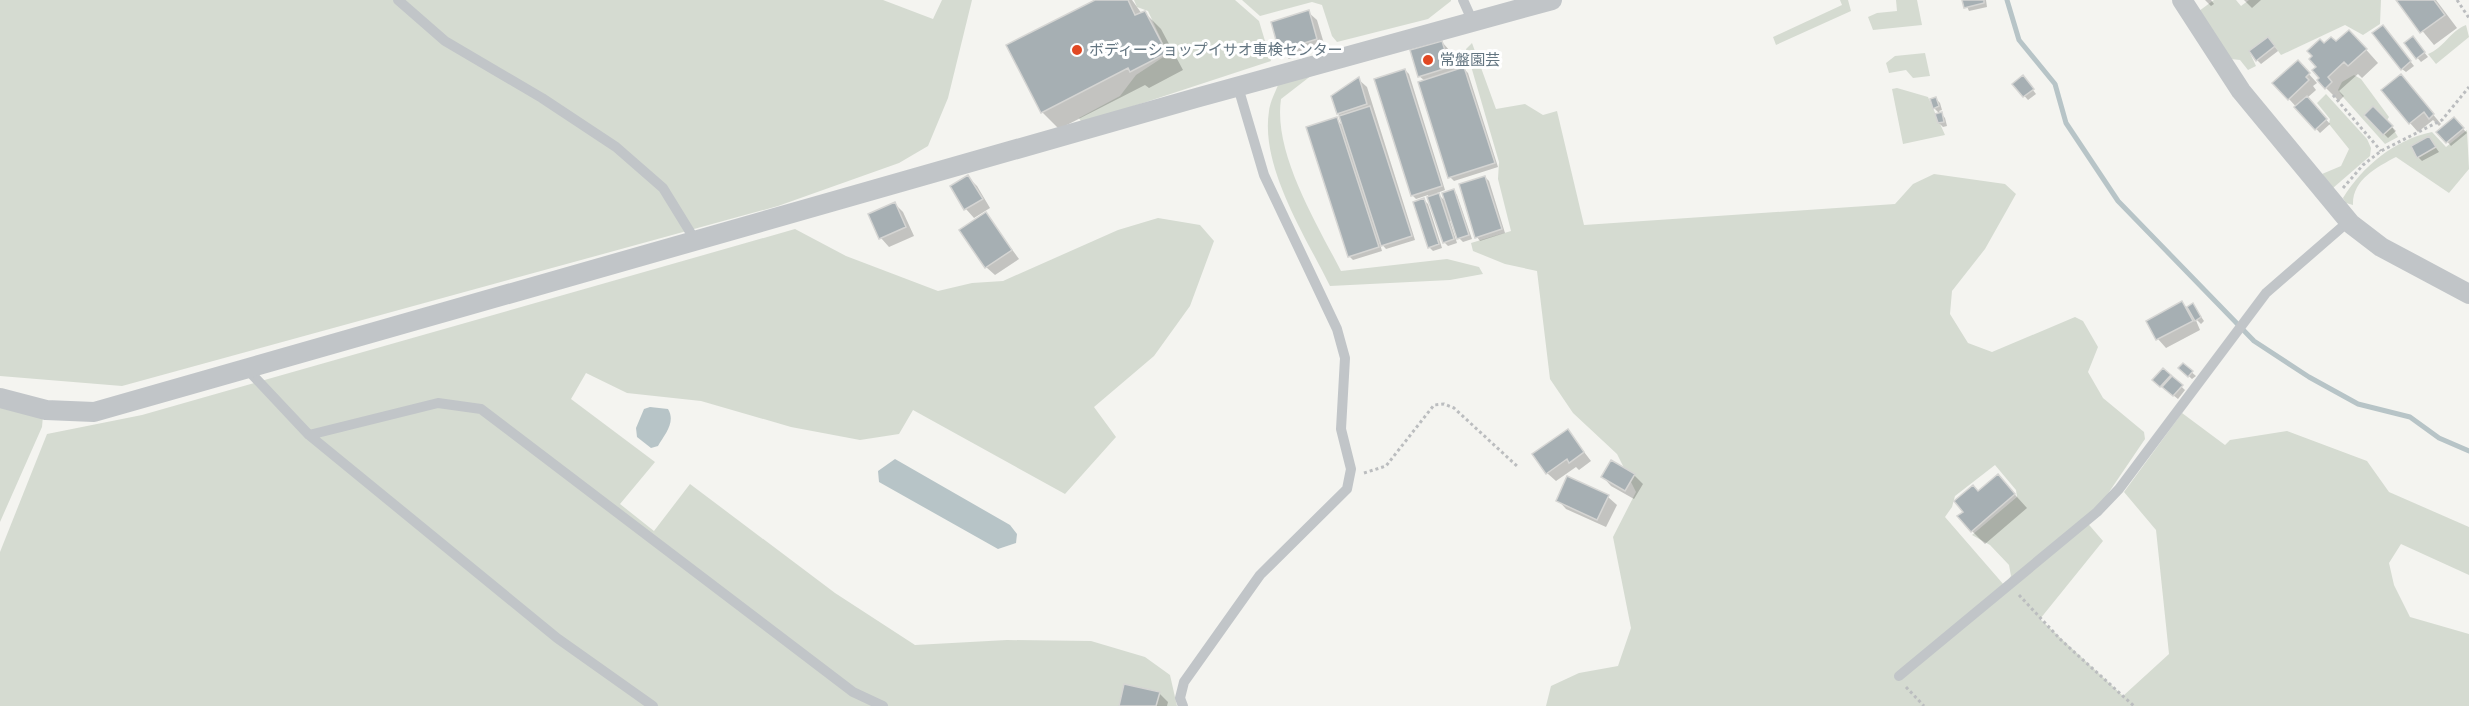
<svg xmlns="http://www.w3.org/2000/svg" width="2469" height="706" viewBox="0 0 2469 706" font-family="Poppins,'Noto Sans JP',sans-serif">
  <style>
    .green { fill: #d5dbd1; fill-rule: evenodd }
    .water { fill: #b7c4c7 }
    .shadow { fill: #0003 }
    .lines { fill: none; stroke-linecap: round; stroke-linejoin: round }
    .stream { stroke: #b7c4c7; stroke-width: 5 }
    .building { fill: #a6afb3; stroke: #d5d5d3; stroke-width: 1.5 }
    .path { stroke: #bbbdbf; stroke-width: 3; stroke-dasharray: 3 3; stroke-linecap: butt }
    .service { stroke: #c1c5c8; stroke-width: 10 }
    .minor { stroke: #c1c5c8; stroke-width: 20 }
    .poi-dot { fill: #e14823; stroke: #fff; stroke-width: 2 }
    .labels { text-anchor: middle; stroke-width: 6; stroke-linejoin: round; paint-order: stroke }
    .poi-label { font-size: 15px; fill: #637581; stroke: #fff; text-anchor: start }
  </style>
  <rect width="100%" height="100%" fill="#f4f4f0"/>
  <path class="green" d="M0,0H883L933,19L942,0H972L948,98L928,146L899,163L778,206L122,386L0,376Z
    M1134,0H1235L1259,21L1271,61L1082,123L1079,118L1120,96L1136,75L1168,54L1148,11L1137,7Z
    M1242,0H1451V1L1428,19L1337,42L1332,36L1322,5L1312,2L1260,16Z
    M1840,0H1848L1851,11L1776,45L1773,37L1842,5Z
    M1896,0H1917L1922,25L1873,30L1868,17L1877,13L1897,11Z
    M2214,0H2236L2241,6L2249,0H2381L2380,24L2363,35L2345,25L2281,55L2268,37L2249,51L2256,66L2248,70L2240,60L2231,59L2199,11Z
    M2466,25L2469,37L2436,64L2428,54C2444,48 2450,31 2466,25Z
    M1472,43L1496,109L1525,104L1543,115L1557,111L1584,225L1895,204L1913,184L1934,174L2005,184L2016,194L1985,249L1952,291L1950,314L1968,343L1992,352L2075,317L2083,321L2098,347L2088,372L2103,398L2144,432L2145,439L2103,501L2084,519L2103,541L2040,619L2123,696L2169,654L2156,530L2124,492L2182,413L2225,445L2230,440L2287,431L2367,461L2389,492L2469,527V575L2401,544L2389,563L2394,585L2410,617L2469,634V706H1546L1551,686L1579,673L1618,666L1631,628L1613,537L1636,492L1617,454L1573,413L1550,379L1537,271L1505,264L1473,251L1471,243L1511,231L1498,179L1499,162L1466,49ZM1995,465L2016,490L2017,497L1972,535L1990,545L2009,565L2011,576L2004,585L1945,517L1952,507L1955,496Z
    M1925,53L1930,76L1913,78L1906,70L1889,73L1886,63L1895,56Z
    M1312,75L1281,99C1273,153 1317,224 1341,271L1447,259L1479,267L1483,274L1450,280L1330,286C1306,237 1260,167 1269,111C1270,102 1275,93 1278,85Z
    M2354,75L2361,79L2389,117L2387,120L2373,106L2364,116L2383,135L2392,127L2398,137L2385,144L2343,97L2338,90L2342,82Z
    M1897,88L1928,97L1945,135L1903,144L1892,89Z
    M2326,94L2367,139L2371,148L2370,156L2333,188L2322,174L2341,166L2349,149L2329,124L2330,119L2317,103Z
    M2467,130L2469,169L2449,193L2396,157C2377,167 2352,180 2353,205L2346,203L2343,198C2363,166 2394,140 2432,132L2446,147Z
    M1158,218L1200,225L1214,241L1190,306L1154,356L1094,407L1116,437L1065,494L913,410L899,434L860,440L791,427L701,401L627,393L586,373L571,399L655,462L620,504L654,531L690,484L835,593L915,645L1007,640L1091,641L1145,657L1170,675L1177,706H0V552L47,434L142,415L795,229L846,256L938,291L972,283L1003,281L1118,230Z
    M0,406L43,416L42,427L0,522Z"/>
  <path class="water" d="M650,407L668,409C676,422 665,434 658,446L651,448L637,437L636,428L644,409Z
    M895,459L1010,525L1017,534L1016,543L998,549L879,482L878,471Z"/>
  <path class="shadow" d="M1098,0H1132L1142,14L1144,12L1161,29L1183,70L1149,88L1145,85L1059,129L1042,112Z
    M1964,0H1986L1987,7L1969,11Z
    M2205,0H2211L2214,4L2211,6Z
    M2244,0H2261L2252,8Z
    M2397,0H2436L2457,28L2434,45Z
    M1308,12L1317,20L1325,47L1289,59L1280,50Z
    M2387,31L2414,66L2406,72L2402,69Z
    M1442,42L1450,51L1457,71L1464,69L1468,73L1498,167L1454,181L1450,177L1425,81L1419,76Z
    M2416,42L2428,57L2421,62L2406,44Z
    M2272,43L2278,51L2261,64L2257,60Z
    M2336,43L2362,45L2378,63L2362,78L2358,74L2339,91L2344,96L2339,101L2326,88L2318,67L2324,45Z
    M2298,62L2317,83L2313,86L2316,90L2307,98L2330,124L2320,133L2289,99Z
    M1405,70L1409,74L1445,190L1437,193L1447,203L1454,191L1457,195L1472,239L1463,242L1459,238L1453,220L1450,221L1457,243L1448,246L1444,242L1428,195L1416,199L1412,195Z
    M2401,76L2441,124L2439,126L2433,120L2418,132L2410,123Z
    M1358,79L1367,87L1415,240L1386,249L1379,241L1382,251L1353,260L1349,256L1336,119L1344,127L1338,113Z
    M2026,81L2036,94L2028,100L2014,84Z
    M1936,99L1940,103L1942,110L1939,111L1945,118L1947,126L1943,127L1939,123L1940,114L1934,108Z
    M2373,108L2396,131L2388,138L2366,116Z
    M2454,119L2467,133L2451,146L2439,132Z
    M2429,138L2439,152L2422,161L2418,157Z
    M968,177L977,186L990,208L974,218L966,209L952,186Z
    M1485,177L1489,181L1505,233L1480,241L1477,237Z
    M1424,200L1428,204L1442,248L1433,251L1429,247Z
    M895,204L903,212L914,236L889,247L881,238Z
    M986,214L1019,259L995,275L986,267Z
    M2182,303L2187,308L2193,305L2204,321L2201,324L2195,318L2200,330L2166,348L2158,339L2148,322Z
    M2183,365L2196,376L2192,379L2180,368Z
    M2163,370L2185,390L2178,399L2154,380Z
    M1568,431L1591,461L1579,470L1576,467L1556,481L1547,473Z
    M1634,475L1643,484L1634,499L1611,486L1603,477Z
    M1998,476L2027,508L1985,544L1972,531L1965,512L1979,493Z
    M1608,497L1617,505L1606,527L1566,509L1558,500Z
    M1159,693L1168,702L1167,706H1121Z"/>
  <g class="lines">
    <path class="stream" d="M2007,0L2019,40L2055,84L2066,123L2118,201L2254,341L2309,377L2358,404L2410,417L2439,438L2469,451"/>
  </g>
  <path class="building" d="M1095,0H1128L1135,15L1145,11L1167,53L1130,72L1128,68L1041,113L1006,45Z
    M1962,0H1984V3L1964,8Z
    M2396,0H2434L2445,15L2420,33Z
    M1309,10L1317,39L1279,51L1271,22Z
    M2383,25L2411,61L2401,70L2372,33Z
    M2349,30L2367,49L2348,66L2344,62L2328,77L2332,82L2325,89L2317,80L2319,78L2312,70L2316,67L2309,59L2312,56L2307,51L2320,39L2324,43L2331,37L2336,41Z
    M2413,36L2425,52L2416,59L2404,43Z
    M2268,37L2275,46L2256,61L2249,51Z
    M1442,41L1450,67L1418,77L1410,50Z
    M2298,60L2310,73L2306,77L2309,80L2288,100L2272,83Z
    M1464,67L1495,163L1448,178L1418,82Z
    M1405,69L1442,186L1411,196L1374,79Z
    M2401,74L2434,114L2429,119L2424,112L2409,124L2381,90Z
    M2023,75L2034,89L2023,97L2012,84Z
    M1359,77L1367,104L1337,114L1331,96Z
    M2307,96L2327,119L2315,130L2294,107Z
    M1936,97L1939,106L1933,109L1930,99Z
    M1370,106L1412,236L1381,246L1339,116Z
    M2373,106L2393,126L2383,135L2364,115Z
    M1942,112L1944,122L1938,123L1935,114Z
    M1337,117L1379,247L1348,257L1306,127Z
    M2454,117L2464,128L2446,143L2436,132Z
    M2429,136L2436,147L2417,158L2411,146Z
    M968,175L983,199L964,210L950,186Z
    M1485,176L1502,229L1475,238L1459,184Z
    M1454,189L1469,235L1457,239L1442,193Z
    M1439,193L1454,239L1443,243L1427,197Z
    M1424,198L1439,244L1428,248L1413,202Z
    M895,202L906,227L879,239L868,214Z
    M986,212L1012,250L985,268L959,230Z
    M2182,301L2193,321L2156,340L2146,321Z
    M2193,303L2201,317L2195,321L2187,307Z
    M2183,363L2193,371L2188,377L2178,368Z
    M2163,368L2171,375L2160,387L2152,380Z
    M2172,376L2183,385L2173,396L2162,387Z
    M1568,429L1584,452L1569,463L1567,459L1546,474L1532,454Z
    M1611,460L1635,474L1625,491L1601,477Z
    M1998,474L2015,494L1971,532L1957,516L1963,512L1954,501L1973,485L1978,491Z
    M1567,476L1609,495L1597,520L1556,501Z
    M1124,684L1160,692L1156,706H1119Z"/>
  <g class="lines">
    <path class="path" d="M2457,0L2469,18
      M2333,95L2381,151
      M2343,188L2363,165L2381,151L2442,120L2469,87
      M1364,473L1386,466L1434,405L1444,404L1454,408L1518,467
      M2019,595L2061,640L2134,706
      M1906,687L1924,706"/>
    <path class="service" d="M398,0L445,41L542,98L616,147L663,188L695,240
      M1463,0L1472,20
      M246,368L309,435L557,638L653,706
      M309,435L438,403L481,409L853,692L883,706
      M1899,676L2097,512L2119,489L2266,293L2349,221
      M1183,706L1180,698L1184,682L1260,575L1347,489L1351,469L1341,429L1345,358L1337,329L1264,175L1238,87"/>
    <path class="minor" d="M2182,0L2241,91L2351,224L2381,247L2469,294
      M0,398L46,410L94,412L1196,98L1552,0"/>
  </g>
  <g class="poi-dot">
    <circle cx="1077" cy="50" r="6"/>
    <circle cx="1428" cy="60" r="6"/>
  </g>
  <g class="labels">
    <g class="poi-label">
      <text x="1089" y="55">ボディーショップイサオ車検センター</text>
      <text x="1440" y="65">常盤園芸</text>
    </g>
  </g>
</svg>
